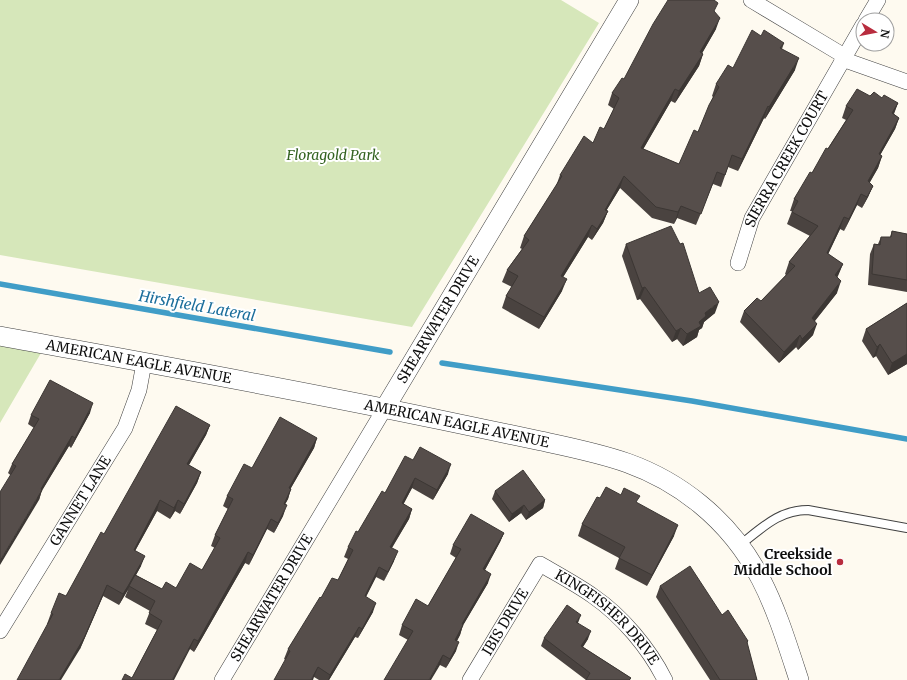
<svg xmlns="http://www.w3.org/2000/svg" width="907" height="680" viewBox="0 0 907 680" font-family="Merriweather,serif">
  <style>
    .green { fill: #d6e7ba }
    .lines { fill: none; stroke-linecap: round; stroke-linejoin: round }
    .stream { stroke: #409dc7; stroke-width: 5.5 }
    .service-casing { stroke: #414141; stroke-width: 10 }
    .minor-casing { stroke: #414141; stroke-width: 16 }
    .tertiary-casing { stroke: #414141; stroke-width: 20 }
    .service { stroke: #fff; stroke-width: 8 }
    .minor { stroke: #fff; stroke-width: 15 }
    .tertiary { stroke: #fff; stroke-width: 19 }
    .wall { fill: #4a4340 }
    .shaded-wall { fill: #3c3734 }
    .building { fill: #564e4b; stroke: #3c3734 }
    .poi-dot { fill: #b82c3e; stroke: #fff; stroke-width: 1.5 }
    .labels { text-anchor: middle; stroke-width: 4; stroke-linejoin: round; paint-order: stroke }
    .park-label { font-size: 14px; font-style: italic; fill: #346321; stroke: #fff }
    .street-label { font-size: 14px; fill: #0e0e0e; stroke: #fff }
    .poi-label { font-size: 14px; font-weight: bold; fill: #0e0e0e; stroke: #fff; text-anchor: end }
    .water-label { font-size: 15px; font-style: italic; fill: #1c6e9b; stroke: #fff }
  </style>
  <rect width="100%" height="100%" fill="#fefaf0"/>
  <path class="green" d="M0,0H561L599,23L412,327L0,255Z
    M0,345L41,353L0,423Z"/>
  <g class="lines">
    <path class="stream" d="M0,284L390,352
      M442,363L692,401L907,439"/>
    <g class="service-casing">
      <path id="service" d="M740,545C762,528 779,510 808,510L907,528"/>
    </g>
    <g class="minor-casing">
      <g id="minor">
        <path d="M751,0L841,54L842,59L907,82"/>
        <path d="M866,20L878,0"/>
        <path id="s1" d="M738,263L752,218L863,25"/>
        <path id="s2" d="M0,631L125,428L139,390L144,363"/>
        <path id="s3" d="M222,680L385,408"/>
        <path id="s4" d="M470,680L540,564C557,574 576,584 593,596C622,616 649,648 665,680"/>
      </g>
    </g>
    <g class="tertiary-casing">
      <g id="tertiary">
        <path id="s5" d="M0,336C147,363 294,389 441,420C474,427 508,434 541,441C602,454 650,463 700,504C760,553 776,610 799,680"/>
        <path id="s6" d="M385,408L629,0"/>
      </g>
    </g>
    <use href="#service" class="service"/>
    <use href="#minor" class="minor"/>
    <use href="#tertiary" class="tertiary"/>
  </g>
  <path class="wall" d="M715,12L716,29L702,53L703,54L699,66L675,103L671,101L643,149L679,164L698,132L713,97L712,96L716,84L733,68L761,36L784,43L782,49L795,70L765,119L764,118L738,171L728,167L721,187L713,184L696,225L677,218L674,224L652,218L620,188L606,211H608L603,223L592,240L588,237L563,277L562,291L539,329L502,308L506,296L512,287L502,282L507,270L522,249L520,248L524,236L556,186L560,175L593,143L604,129L614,109L608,105L612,93L624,79Z
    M870,96L882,98L898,103L894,114L899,118L895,129L880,155L882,156L878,168L869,183L873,186L868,197L862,208L857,205L844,231L840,229L828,254L843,264L837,277V293L815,321L813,335L798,350L796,347L779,363L740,322L744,311L761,301L786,275L785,274L789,262L810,236L787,224L792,211H790L794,199L812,173L846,120L842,118L846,106Z
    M892,231L907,234V292L868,285L870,254L874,244H878L881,237H890Z
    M626,244L699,293L715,313L704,322L702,328L699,330L697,337L683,346L677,339L672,342L640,299L637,300L622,256Z
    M907,303V364L888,375L876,356L873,358L862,341L866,329Z
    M90,413L71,448L69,446L42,490L39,500L8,473L12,464L34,428L28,424L31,415Z
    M210,425L206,435L189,465L201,472L197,483L180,514L175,511L170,519L157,511L135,551L141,566L136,575L162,589L176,588L202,570L215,548L211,546L215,535L228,509L223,506L227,496L252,468L317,438L314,448L291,488L288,499L285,504L283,516L274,533L267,529L249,565L245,563L194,652L190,649L132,678L157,630L145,624L150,611L125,597L128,590L119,605L103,596L80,649L47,624L51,613L66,596L104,534Z
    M413,460L448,474L433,500L412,488L403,504L412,509L409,519L392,548L394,561L384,581L376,577L366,597L373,612L358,638L355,637L329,680H319L284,659L288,649L321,598L338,580L348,559L344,557L348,547L385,493Z
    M495,491L545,500L543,508L526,520L521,513L509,522L492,499Z
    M621,495L637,503L674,536L647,586L615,569L619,558L578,536L582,524L600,498Z
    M504,533L500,542L485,570L488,583L463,625L460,635L457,641L456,651L446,668L440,665L408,640L399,635L402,625L428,606L456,558L450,554L453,545Z
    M660,586L722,615L748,641L747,644L757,680H710L656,597Z
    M578,623L588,639L583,647L631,678L630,680H586L541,646L544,638Z"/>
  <path class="shaded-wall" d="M720,18L716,29L696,64L700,52Z
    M703,54L699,66L675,103L679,91Z
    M799,58L795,70L765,119L769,107Z
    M675,89L671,101L637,160L641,148Z
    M898,103L893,115L892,113Z
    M768,106L764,118L738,171L742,159Z
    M899,118L895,129L874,166L879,154Z
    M882,156L878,168L864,193L868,181Z
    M624,176L620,188L600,221L605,210Z
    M873,186L868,197L862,208L867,197Z
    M861,194L857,205L844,231L849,219Z
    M681,206L677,218L674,224L678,212Z
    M608,211L603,223L592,240L597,229Z
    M844,217L840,229L823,265L827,253Z
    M592,225L588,237L557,287L561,276Z
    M843,264L838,276L831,287L835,275Z
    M567,279L562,291L539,329L544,317Z
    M841,281L837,293L808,329L812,318Z
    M645,287L640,299L637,300L642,288Z
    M719,302L715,313L704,322L702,328L699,330L697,337L683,346L687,334L699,322L705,313Z
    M817,324L813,335L798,350L802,339Z
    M681,328L677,339L672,342L676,331Z
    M800,335L796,347L779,363L784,352Z
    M880,344L876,356L873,358L877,347Z
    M907,354V364L888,375L892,363Z
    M93,403L90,413L71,448L75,438Z
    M210,425L206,435L183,475L187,464Z
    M72,436L69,446L37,499L41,489Z
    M317,438L314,448L285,498L289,488Z
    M451,464L448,474L433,500L437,490Z
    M201,472L197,483L180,514L184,504Z
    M415,478L412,488L399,513L402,503Z
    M291,489L288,499L280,514L284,504Z
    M42,490L39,500L0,565V561Z
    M160,500L157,511L130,560L134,550Z
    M178,500L175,511L170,519L174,508Z
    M545,500L543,508L526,520L529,512Z
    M287,505L283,516L274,533L278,523Z
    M524,505L521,513L509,522L512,514Z
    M412,509L409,519L386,557L390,547Z
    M271,519L267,529L249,565L253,555Z
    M678,525L674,536L647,586L652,575Z
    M504,533L500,542L480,579L483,569Z
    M398,551L394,561L384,581L388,572Z
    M248,552L245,563L194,652L198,641Z
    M145,556L141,566L119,605L123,594Z
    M379,567L376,577L361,606L365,596Z
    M491,574L488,583L458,634L462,624Z
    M107,585L103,596L80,649L61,680H59Z
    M376,603L373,612L358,638L362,629Z
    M581,615L578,623L573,630L576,622Z
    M463,625L460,635L452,649L455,640Z
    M359,627L355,637L329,680H328L330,675Z
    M591,631L588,639L578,654L581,646Z
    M194,639L190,649L174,680H172Z
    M459,642L456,651L446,668L450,659Z
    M443,655L440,665L431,680H429Z
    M318,667L314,677L313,680H311Z"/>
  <path class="building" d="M668,0H714L718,3L714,11L720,18L700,52L703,54L679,91L675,89L641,148L679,164L694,130L698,132L709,105L719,87L716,84L728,65L733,68L752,30L761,36L764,30L784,43L780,48L799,58L769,107L768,106L742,159L732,155L725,175L717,172L701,214L681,206L678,212L656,207L624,176L605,210L608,211L597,229L592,225L561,276L567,279L544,317L506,296L518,276L507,270L529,240L524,236L562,176L560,175L584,136L593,143L600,127L604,129L619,98L612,93L622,78L624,79L653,24Z
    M857,89L870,96L874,92L882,98L884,95L898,103L892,113L899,118L879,154L882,156L868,181L873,186L867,197L861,194L849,219L844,217L827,253L843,264L835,275L841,281L812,318L817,324L802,339L800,335L784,352L744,311L757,298L761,301L795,266L789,262L818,226L792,212L798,201L794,199L810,172L812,173L826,148L828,149L853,110L846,106Z
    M671,226L680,244L683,243L699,293L710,287L719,302L705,313L706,316L699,322L701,326L687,334L681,328L676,331L645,287L642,288L626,244Z
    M892,231L907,234V280L872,274L874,244L880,245L881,237H891Z
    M907,303V354L892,363L880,344L877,347L866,329Z
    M50,380L93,403L75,438L72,436L41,489L42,490L0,561V492L16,466L12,464L39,419L31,415Z
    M176,406L210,425L187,464L201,472L184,504L178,500L174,508L160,500L134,550L145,556L128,586L123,594L107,585L84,638L59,680H17L53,614L51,613L59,593L66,596L101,532L104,534Z
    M280,417L317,438L289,488L291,489L284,504L287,505L278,523L271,519L253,555L248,552L198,641L194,639L172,680H122L125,674L132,678L162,621L149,613L155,601L129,586L135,575L162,589L166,582L176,588L190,563L202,570L220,538L215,535L233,499L227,496L244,464L252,468Z
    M420,447L451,464L437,490L415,478L402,503L412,509L390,547L398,551L388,572L379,567L365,596L376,603L362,629L359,627L330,675L318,667L311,680H274L290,651L288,649L320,597L321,598L332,578L338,580L353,550L348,547L356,531L358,532L382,491L385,493L405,456L413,460Z
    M523,470L545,500L529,512L524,505L512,514L495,491Z
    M606,487L621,495L624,488L640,496L636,502L678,525L652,575L619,558L625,547L582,524L597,497L600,498Z
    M471,514L504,533L483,569L491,574L462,624L463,625L455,640L459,642L450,659L443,655L429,680H384L413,631L402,625L416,599L428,606L461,549L453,545Z
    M690,566L722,615L728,610L748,641L747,642L757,680H720L660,586Z
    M567,605L581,615L576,622L591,631L581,646L631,678L629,680H586L590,673L544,638Z"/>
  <circle class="poi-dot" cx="840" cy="562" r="4"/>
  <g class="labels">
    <g class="park-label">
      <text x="333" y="160">Floragold Park</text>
    </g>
    <g class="street-label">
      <text dy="5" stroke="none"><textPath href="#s1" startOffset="115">SIERRA CREEK COURT</textPath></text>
      <text dy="5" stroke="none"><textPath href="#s6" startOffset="103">SHEARWATER DRIVE</textPath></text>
      <text dy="5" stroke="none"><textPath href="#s5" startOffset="141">AMERICAN EAGLE AVENUE</textPath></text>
      <text dy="5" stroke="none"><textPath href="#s5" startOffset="465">AMERICAN EAGLE AVENUE</textPath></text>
      <text dy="5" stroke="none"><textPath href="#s2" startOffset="153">GANNET LANE</textPath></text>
      <text dy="5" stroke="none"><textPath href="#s3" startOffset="96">SHEARWATER DRIVE</textPath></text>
      <text dy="5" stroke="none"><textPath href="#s4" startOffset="222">KINGFISHER DRIVE</textPath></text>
      <text dy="5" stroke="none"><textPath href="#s4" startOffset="68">IBIS DRIVE</textPath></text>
    </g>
    <g class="poi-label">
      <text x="832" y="559">Creekside<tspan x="832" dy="16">Middle School</tspan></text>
    </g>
    <g class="water-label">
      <text transform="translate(197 306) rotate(10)" y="5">Hirshfield Lateral</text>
    </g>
  </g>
  <g transform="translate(875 32) rotate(100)"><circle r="19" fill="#ffffff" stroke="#9f9f9f"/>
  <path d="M0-3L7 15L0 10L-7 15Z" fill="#b82c3e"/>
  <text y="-6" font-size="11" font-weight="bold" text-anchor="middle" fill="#0e0e0e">N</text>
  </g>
</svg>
